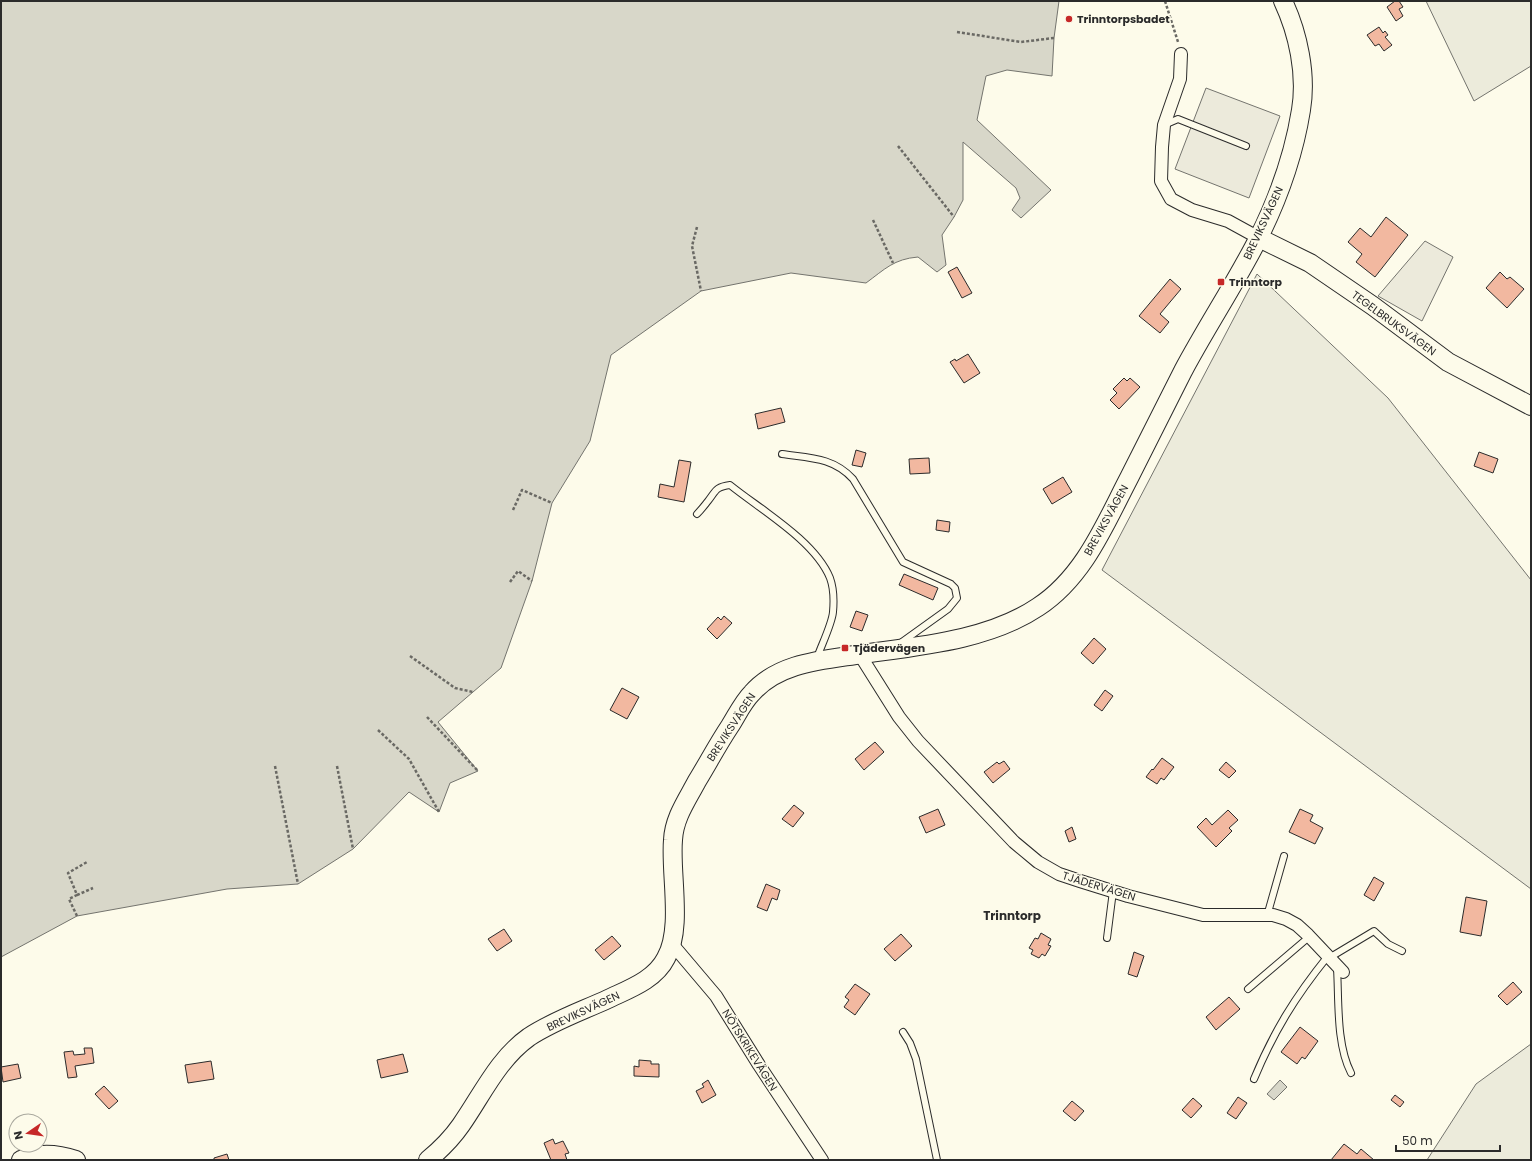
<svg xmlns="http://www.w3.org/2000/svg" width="1532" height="1161" viewBox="0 0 1532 1161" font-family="Poppins,sans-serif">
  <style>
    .green { fill: #ecebdb; stroke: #74746e }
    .parking { fill: #eceadb; stroke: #74746e }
    .water { fill: #d8d7c9; stroke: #74746e }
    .building { fill: #f2b8a0; stroke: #2b2b2b }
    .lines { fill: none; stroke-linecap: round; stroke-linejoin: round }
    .lane-casing { stroke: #2b2b2b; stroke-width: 8 }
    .street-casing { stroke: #2b2b2b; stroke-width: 14 }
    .secondary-casing { stroke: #2b2b2b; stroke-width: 20 }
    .path { stroke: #6a6964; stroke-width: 2.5; stroke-dasharray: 3 2; stroke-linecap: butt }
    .lane { stroke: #fdfbea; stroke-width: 6 }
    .street { stroke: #fdfbea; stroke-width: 12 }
    .secondary { stroke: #fdfbea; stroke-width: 18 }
    .poi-dot { fill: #c62828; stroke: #fdfbea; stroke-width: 1.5 }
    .labels { text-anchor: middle; stroke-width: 3; stroke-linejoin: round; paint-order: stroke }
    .poi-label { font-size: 11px; font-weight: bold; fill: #2b2b2b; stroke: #fdfbea; text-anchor: start }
    .street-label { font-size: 11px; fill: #2b2b2b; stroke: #fdfbea }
    .neighbourhood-label { font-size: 12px; font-weight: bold; fill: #2b2b2b; stroke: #fdfbea }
  </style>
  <rect width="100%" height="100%" fill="#fdfbea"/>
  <path class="green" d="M1426,1H1531V66L1474,101Z
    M1257,274L1388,398L1531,580V889L1102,570Z
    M1531,1044V1160H1427L1476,1084Z"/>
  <path class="parking" d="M1206,88L1280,116L1249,198L1175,169Z
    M1425,241L1453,257L1422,321L1378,296Z"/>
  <path class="water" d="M1,1H1059L1054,38L1052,76L1007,70L986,76L977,120L1051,190L1021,218L1012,210L1020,198L1016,188L963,142V200L954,217L942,235L946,265L937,272L918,257C894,259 885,269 866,283L791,273L701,291L611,355L590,441L552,503L532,581L501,668L438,722L478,771L450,783L439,812L409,792L353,849L298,884L227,889L77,916L1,957Z
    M1280,1080L1287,1087L1274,1100L1267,1094Z"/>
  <path class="building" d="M1395,1H1399L1403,7L1399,9L1403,16L1396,21L1387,7Z
    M1379,27L1383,33L1385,31L1388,35L1385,37L1392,45L1384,51L1379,44L1375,46L1367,35Z
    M1386,217L1408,235L1375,277L1356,262L1362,254L1348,242L1360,228L1371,237Z
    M957,267L972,293L962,298L948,272Z
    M1500,272L1507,279L1510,277L1524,289L1507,308L1486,288Z
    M1170,279L1181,289L1160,314L1169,322L1160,333L1139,316Z
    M968,354L980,373L964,383L950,362L955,359L956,361Z
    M1124,378L1127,381L1130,378L1140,387L1119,409L1110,400L1117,393L1113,389Z
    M781,408L785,422L758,429L755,414Z
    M856,450L866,453L862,467L852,465Z
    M1479,452L1498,459L1493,473L1474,466Z
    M929,458L930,473L910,474L909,459Z
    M679,460L691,462L684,502L658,497L660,484L674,487Z
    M1063,477L1072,492L1052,504L1043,489Z
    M937,520L950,522L949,532L936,530Z
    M904,574L938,588L933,600L899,585Z
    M856,611L868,615L862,631L850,627Z
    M724,616L732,623L717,639L707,629L718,617L721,620Z
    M1094,638L1106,649L1093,664L1081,653Z
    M622,688L639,697L627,719L610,710Z
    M1105,690L1113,696L1102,711L1094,705Z
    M875,742L884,752L864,770L855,759Z
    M1162,758L1174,767L1164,780L1161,778L1157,784L1146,777L1152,769L1153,770Z
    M1004,761L1010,769L993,783L984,772L997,762L999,764Z
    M1226,762L1236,771L1229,778L1219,770Z
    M794,805L804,813L793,827L782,819Z
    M938,809L945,825L926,833L919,817Z
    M1300,809L1313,815L1310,821L1323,828L1315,844L1289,832Z
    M1228,810L1238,820L1229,828L1232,831L1216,847L1197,827L1206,818L1212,825Z
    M1072,827L1076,839L1069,842L1065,831Z
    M1374,877L1384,883L1374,901L1364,895Z
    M766,884L780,890L777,900L772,898L767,911L757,907Z
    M1466,897L1487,901L1481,936L1460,932Z
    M504,929L512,941L497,951L488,939Z
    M1041,933L1051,939L1048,945L1051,946L1045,956L1042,954L1039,958L1031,954L1033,950L1029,948L1035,938L1038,939Z
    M901,934L912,946L895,961L884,949Z
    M612,936L621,946L604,960L595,950Z
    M1134,952L1144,956L1137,977L1128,974Z
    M1513,982L1522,992L1507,1005L1498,996Z
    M855,984L870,994L855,1015L844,1007L849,1000L845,997Z
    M1229,997L1240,1009L1216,1030L1206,1017Z
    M1300,1027L1318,1041L1305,1059L1302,1057L1297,1064L1281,1052Z
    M84,1048H92L94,1063L75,1066L77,1077L68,1078L64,1052L73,1051L74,1055L85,1054Z
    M403,1054L408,1072L381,1078L377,1060Z
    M639,1060L651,1061V1064H659V1077L634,1076V1066L639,1067Z
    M211,1061L214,1079L188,1083L185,1065Z
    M18,1064L21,1078L3,1082L1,1067Z
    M708,1080L716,1095L702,1103L696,1091L704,1087L702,1084Z
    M104,1086L118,1101L109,1109L95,1094Z
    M1395,1095L1404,1102L1400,1107L1391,1100Z
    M1238,1097L1247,1103L1236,1119L1227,1113Z
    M1193,1098L1202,1106L1191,1118L1182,1110Z
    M1072,1101L1084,1111L1075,1121L1063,1111Z
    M553,1139L555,1144L563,1141L569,1153L565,1154L567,1160H551L544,1143Z
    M1344,1144L1357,1154L1361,1149L1374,1160H1331Z
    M227,1154L229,1160H214V1158Z"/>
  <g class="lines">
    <g class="lane-casing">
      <path id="lane" d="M1164,125L1178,119L1246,146
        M782,454C809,458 833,457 853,479L903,562L951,584L955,588L957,598L948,609L902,642
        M697,514C701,510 704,506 708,501C716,491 715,487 730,485C761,510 815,541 830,578C834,589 834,601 833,612C832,624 821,646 817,658
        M1267,916L1284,856
        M1107,938L1113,891
        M1329,958L1374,931L1388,944L1402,951
        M1337,968C1339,1000 1336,1044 1351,1073
        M1248,989L1309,937
        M903,1032L910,1043L916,1059L937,1160
        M1254,1079C1274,1031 1295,997 1328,956"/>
    </g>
    <g class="street-casing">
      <path id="street" d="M1181,54L1180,79L1164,125L1162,147L1161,181L1171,199L1192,210L1228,221L1259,238
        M860,655L899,717L918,741L1014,842L1038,862L1059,874L1080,881L1128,896L1203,915H1273L1286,919L1297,925L1308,935L1343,972
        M672,944L716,996L759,1065L822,1160"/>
    </g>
    <g class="secondary-casing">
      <path id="secondary" d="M1259,238L1310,263L1373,306L1448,362L1531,406
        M21,1160C39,1152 58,1154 76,1160
        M428,1160C440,1150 452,1138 461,1125C482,1095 498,1059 529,1037C553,1021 582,1011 608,999C629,989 655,980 666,958C683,928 670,874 673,840C674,818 687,800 697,781C708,763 718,744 730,726C737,715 743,702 752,693C779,662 824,660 862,654C920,646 989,640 1038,607C1084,577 1105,524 1129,478C1147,442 1165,406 1183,371C1207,326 1235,284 1258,239C1278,199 1294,154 1301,110C1307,74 1298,33 1283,1"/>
    </g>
    <path class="path" d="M1165,1L1178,42
      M957,32L1021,42L1054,38
      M898,146L954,217
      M873,220L893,263
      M697,227L692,246L701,291
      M513,510L522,490L552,503
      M510,582L518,571L532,581
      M410,656L455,688L473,692
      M427,717L478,771
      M378,730L409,759L439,812
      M275,766L298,884
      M337,766L353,849
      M77,895L93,888
      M77,916L69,899L77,895L68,873L87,862"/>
    <use href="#lane" class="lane"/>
    <use href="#street" class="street"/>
    <use href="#secondary" class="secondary"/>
  </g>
  <g class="poi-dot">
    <circle cx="1069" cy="19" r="4"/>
    <rect x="1217" y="278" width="8" height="8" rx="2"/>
    <rect x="841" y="644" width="8" height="8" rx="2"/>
  </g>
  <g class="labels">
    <g class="poi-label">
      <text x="1077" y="23">Trinntorpsbadet</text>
      <text x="1229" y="286">Trinntorp</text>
      <text x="853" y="652">Tjädervägen</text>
    </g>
    <g class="street-label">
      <text transform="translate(1263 223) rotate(-65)" y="4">BREVIKSVÄGEN</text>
      <text transform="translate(1394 323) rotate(36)" y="4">TEGELBRUKSVÄGEN</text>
      <text transform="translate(1106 520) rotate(-61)" y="4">BREVIKSVÄGEN</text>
      <text transform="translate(731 727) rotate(-57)" y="4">BREVIKSVÄGEN</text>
      <text transform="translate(1099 886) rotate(17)" y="4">TJÄDERVÄGEN</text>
      <text transform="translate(583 1011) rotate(-25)" y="4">BREVIKSVÄGEN</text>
      <text transform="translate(750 1050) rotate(58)" y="4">NÖTSKRIKEVÄGEN</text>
    </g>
    <g class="neighbourhood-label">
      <text x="1012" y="920">Trinntorp</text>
    </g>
  </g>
  <rect width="1532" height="1161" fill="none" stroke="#2b2b2b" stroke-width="4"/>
  <g transform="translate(28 1133) rotate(257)"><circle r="19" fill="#fdfbea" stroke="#a9a89e"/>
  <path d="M0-3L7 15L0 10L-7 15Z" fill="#c62828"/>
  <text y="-6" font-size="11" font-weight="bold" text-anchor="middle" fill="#2b2b2b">N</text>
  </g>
  <path d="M1396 1145v6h104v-6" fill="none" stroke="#2b2b2b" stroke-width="2"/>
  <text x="1402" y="1145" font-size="12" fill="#2b2b2b" stroke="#fdfbea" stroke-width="3" paint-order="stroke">50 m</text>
</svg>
